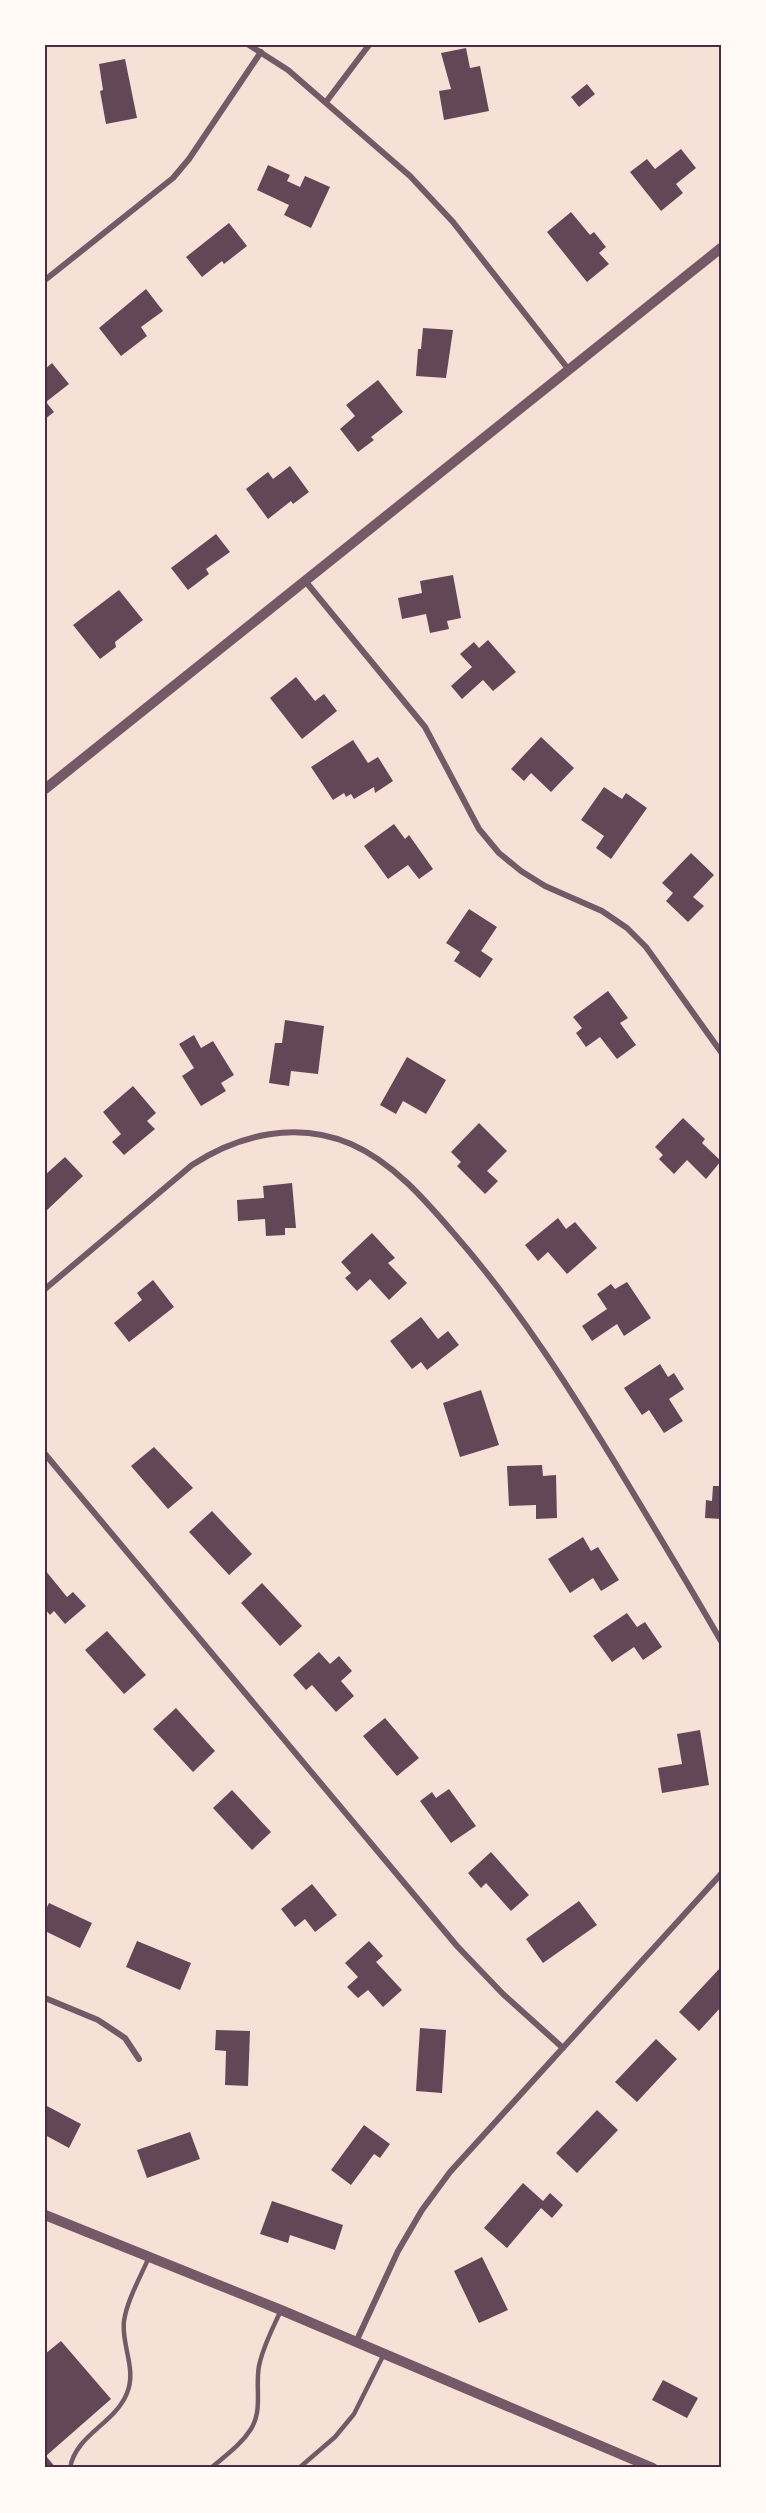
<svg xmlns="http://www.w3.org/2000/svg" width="766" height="2513" viewBox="0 0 766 2513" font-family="Figtree,sans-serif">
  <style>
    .building { fill: #644757 }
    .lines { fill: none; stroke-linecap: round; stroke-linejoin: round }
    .service { stroke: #755966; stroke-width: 4.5 }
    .minor { stroke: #755966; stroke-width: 6 }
    .tertiary { stroke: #755966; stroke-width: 10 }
    .neatline { fill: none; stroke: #4a2c40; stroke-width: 2 }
  </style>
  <rect width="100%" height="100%" fill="#f7e1d7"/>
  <path class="building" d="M466,48L470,68L480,66L489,111L444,120L439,91L451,89L441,53Z
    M125,59L137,118L106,124L100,91L103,90L99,64Z
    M587,84L595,94L579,107L571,97Z
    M681,149L696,168L676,184L683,193L661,211L630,172L647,159L655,169Z
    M268,165L290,175L287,181L300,187L305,176L330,187L311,228L284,215L289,205L257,190Z
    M571,212L590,235L594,232L606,247L599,253L609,264L587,282L547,232Z
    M229,223L247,246L224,264L222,261L202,277L186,257Z
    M146,289L163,311L141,327L147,336L121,356L99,328Z
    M423,328L453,330L446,378L416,376L418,349H421Z
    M52,363L69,384L46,402L54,412L45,419V369Z
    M378,380L403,412L371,437L374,440L358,452L340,429L355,416L346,405Z
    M290,466L309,492L293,504L291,501L268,519L246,489L268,472L273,479Z
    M216,534L230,552L206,569L209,574L188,590L171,568Z
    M453,575L461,618L447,621L449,629L430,633L426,614L402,619L398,598L422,593L420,581Z
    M119,590L143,620L115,642L116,647L100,659L73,625Z
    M488,640L516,672L493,691L483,680L462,699L451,686L472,667L460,654L474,642L479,648Z
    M296,677L315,701L324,694L337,711L302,739L270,698Z
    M541,737L574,768L551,792L531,773L524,781L511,769Z
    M353,740L368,763L378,757L393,781L375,793L374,787L354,799L351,794L346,797L344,793L333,800L311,767Z
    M604,787L622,799L626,793L647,808L611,859L596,848L604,836L581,820Z
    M394,824L405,839L409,835L433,869L419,879L408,865L388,879L364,846Z
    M691,853L714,875L693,897L704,906L688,922L666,901L673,893L662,883Z
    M469,909L497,927L481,951L493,959L480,978L454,961L460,952L446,943Z
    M608,991L628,1018L620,1023L636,1045L617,1059L600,1037L586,1047L576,1033L582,1028L573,1017Z
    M285,1020L324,1026L318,1074L291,1071L289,1086L269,1083L275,1043H282Z
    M194,1035L201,1048L213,1041L234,1075L221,1083L226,1091L201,1106L182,1076L194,1068L179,1044Z
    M407,1057L446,1080L426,1114L403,1101L396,1114L380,1105Z
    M133,1086L156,1113L147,1121L155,1129L124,1155L112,1142L121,1134L103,1112Z
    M683,1118L705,1139L702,1143L721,1161L706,1179L687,1160L674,1174L659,1159L663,1155L655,1147Z
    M479,1123L507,1151L487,1171L498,1181L485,1194L457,1166L461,1162L451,1152Z
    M65,1157L83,1176L45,1212V1175Z
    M292,1183L296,1228H285V1235L266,1236L265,1219L238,1221L237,1200L264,1198L263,1186Z
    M558,1218L566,1229L575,1222L597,1248L567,1274L548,1252L538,1261L525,1245Z
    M372,1233L395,1258L388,1263L407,1283L389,1300L370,1279L357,1291L345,1278L351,1273L341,1262Z
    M153,1280L174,1307L129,1342L114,1323L142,1300L137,1293Z
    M627,1282L651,1318L624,1336L617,1324L592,1341L582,1326L607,1309L597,1294L611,1284L615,1289Z
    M421,1317L438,1339L448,1331L459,1345L427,1370L421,1362L412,1369L390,1341Z
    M660,1364L668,1377L674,1373L684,1389L669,1399L683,1421L664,1433L649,1410L642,1415L624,1388Z
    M481,1390L499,1445L460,1457L443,1403Z
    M154,1447L193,1488L168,1509L131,1466Z
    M542,1465L543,1476L556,1475L557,1518L536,1519V1505L509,1506L507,1466Z
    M713,1486H721V1519L705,1518L706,1500L712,1501Z
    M212,1511L252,1554L229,1575L189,1532Z
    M583,1537L591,1551L598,1547L619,1580L601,1591L593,1578L570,1593L548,1559Z
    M45,1570L67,1597L73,1592L86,1606L65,1624L54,1611L50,1615L45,1609Z
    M262,1583L302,1626L280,1646L241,1603Z
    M627,1613L637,1627L645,1622L662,1647L643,1660L634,1647L612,1662L593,1636Z
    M107,1631L146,1675L124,1694L85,1650Z
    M319,1652L330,1664L339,1656L352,1671L341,1681L354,1696L336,1712L312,1685L306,1690L293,1675Z
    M176,1708L215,1751L193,1772L153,1729Z
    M385,1718L419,1758L397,1776L363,1736Z
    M700,1730L709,1785L662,1793L658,1768L682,1764L677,1734Z
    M449,1789L476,1826L451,1843L420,1801L432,1792L436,1798Z
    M232,1790L271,1832L252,1850L213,1808Z
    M491,1852L529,1895L511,1911L486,1883L481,1888L468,1873Z
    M312,1884L337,1915L315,1932L305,1919L295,1927L281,1909Z
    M579,1901L597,1925L543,1963L526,1939Z
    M49,1903L92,1923L80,1948L45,1931V1911Z
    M137,1941L191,1963L180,1990L126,1967Z
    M369,1941L383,1956L376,1962L402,1990L383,2007L368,1990L358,1998L347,1987L358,1977L345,1963Z
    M720,1968L721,2007L699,2031L679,2012Z
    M420,2028L446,2030L442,2093L416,2091Z
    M216,2030L250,2031L248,2086L225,2085L226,2051L215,2050Z
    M656,2039L677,2059L637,2102L615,2082Z
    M45,2105L81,2124L69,2148L45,2135Z
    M597,2110L618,2130L577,2173L556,2153Z
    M364,2125L390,2144L380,2158L374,2154L351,2185L331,2170Z
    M190,2132L200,2159L147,2178L137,2150Z
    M523,2183L543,2201L550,2193L563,2205L552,2218L541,2208L507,2248L484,2228Z
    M272,2201L343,2225L335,2250L290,2235L288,2243L260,2234Z
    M482,2257L508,2310L479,2323L454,2271Z
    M61,2341L111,2399L46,2456L56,2468H45V2354Z
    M663,2380L698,2398L687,2418L652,2400Z"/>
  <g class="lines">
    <path class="service" d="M70,2468C76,2434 115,2424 127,2393C137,2369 121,2345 124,2321C127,2300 141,2276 149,2257
      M211,2468C225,2456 241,2445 251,2429C263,2409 255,2388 259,2366C263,2346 273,2328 281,2310
      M299,2468L335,2437L354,2414L384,2354"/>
    <path class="minor" d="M249,45L288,70L410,176L453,222L569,370
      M326,102L369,45
      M45,280L173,178L189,159L261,52
      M306,582L425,727L479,829L499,853L521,871L545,886L602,911L627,928L646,947L721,1052
      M45,1289L192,1165C240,1134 297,1121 351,1144C394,1163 426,1201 456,1236C522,1312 574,1395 626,1481C658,1534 690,1587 721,1641
      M45,1454L457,1946L503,1994L563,2048
      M45,1998L98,2020L125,2038L139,2059
      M356,2342L398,2251L422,2210L450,2172L721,1874"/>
    <path class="tertiary" d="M45,789L721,248
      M45,2215L281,2310L653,2468"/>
  </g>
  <rect width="766" height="2513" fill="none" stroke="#fffaf5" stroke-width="93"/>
  <rect x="46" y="46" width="674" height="2420" class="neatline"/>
</svg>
